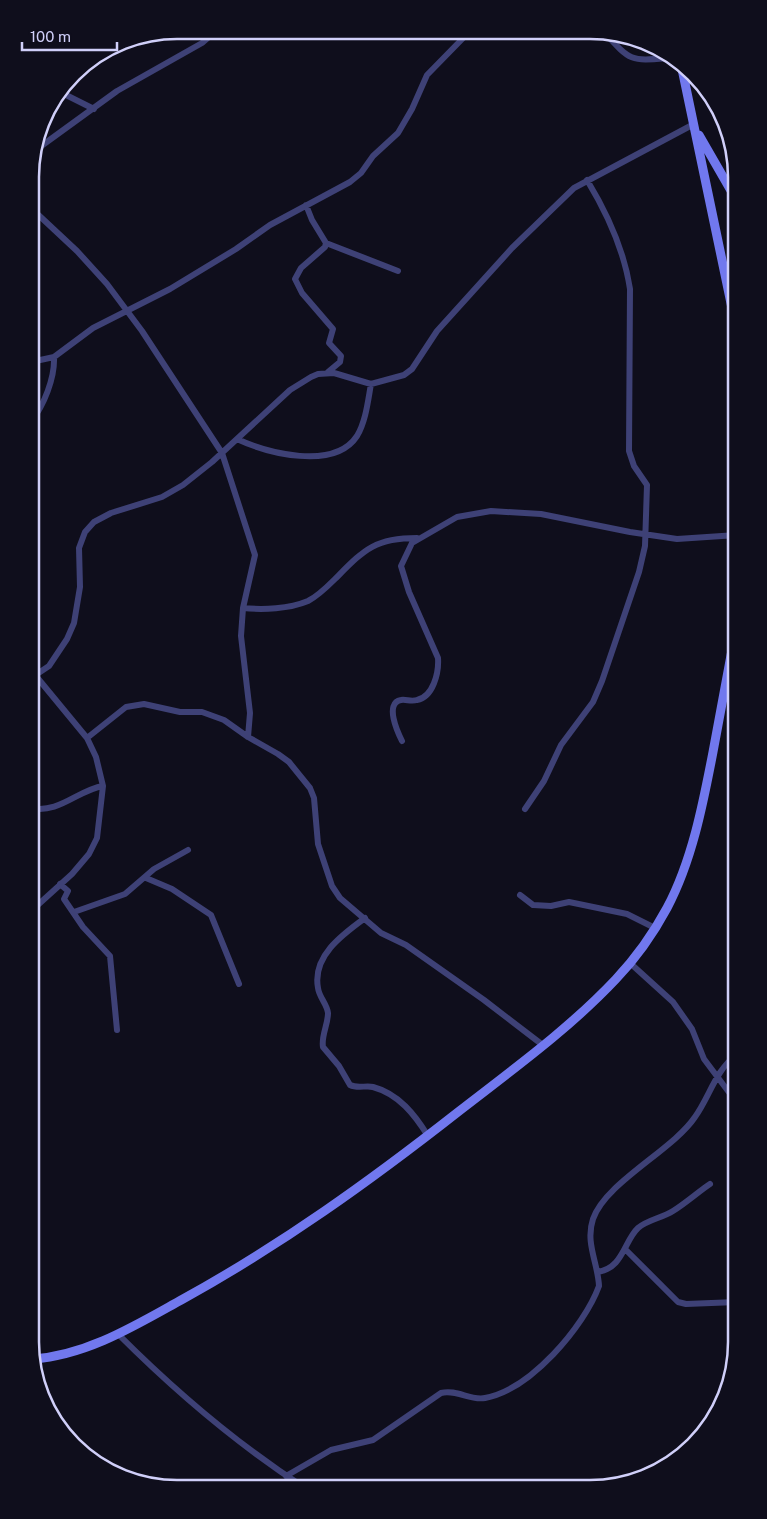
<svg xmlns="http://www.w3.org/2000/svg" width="767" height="1519" viewBox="0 0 767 1519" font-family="'Public Sans',sans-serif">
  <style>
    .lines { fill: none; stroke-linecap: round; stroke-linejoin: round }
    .street { stroke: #3e4176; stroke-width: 6 }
    .secondary { stroke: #7178ee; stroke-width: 9 }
    .rim { fill: none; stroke: #d0cff9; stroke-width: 2.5 }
  </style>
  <rect width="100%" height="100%" fill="#0f0e1c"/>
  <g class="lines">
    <path class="street" d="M605,33C631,62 631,61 670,58
      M685,83L695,78
      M60,92L94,109
      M33,152L117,91L202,43L217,30
      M306,205L312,220L326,243L398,271
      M31,208L77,251L107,284L142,331L222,453L255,555L243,608L241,636L250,713L248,737
      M326,243L325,247L301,268L295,279L302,293L333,329L329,343L341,356L340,362L328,372
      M31,362L54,357L93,328L170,289L236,249L270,225L350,182L361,173L373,156L398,133L412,109L427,75L469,32
      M31,422C44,405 55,378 54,357
      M237,439C267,453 334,471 357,436C366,421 368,400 371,384
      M243,608C263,610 289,609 308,601C318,596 327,587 335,579C364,550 374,538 417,538
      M31,678L49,666L67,639L74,623L80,587L79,548L85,532L94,522L111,513L162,497L183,485L212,462L290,390L311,377L318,374L334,373L371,384L404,375L412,369L437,331L512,248L574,188L694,124
      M87,738L126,707L144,704L180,712H202L224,720L248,737L278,754L289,762L310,788L314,798L318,844L332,886L340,898L381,933L406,945L484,1000L544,1046
      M402,741C398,733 384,703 401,700C406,699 411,702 417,700C433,697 439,673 438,658L409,592L401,566L412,543L457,517L491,511L541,514L630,532L677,539L737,535
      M31,808C59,814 78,790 103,786
      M525,809L544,781L561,745L593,702L602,681L639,572L645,546L647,485L634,466L629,451L630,289C624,249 607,213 587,180
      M146,878L172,889L211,915L239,984
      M60,884L68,891L64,899L83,927L110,956L117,1030
      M520,895L533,905L551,906L569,902L627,914L655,928
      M30,912L72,874L89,854L97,838L103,786L96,757L87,738L31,670
      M74,912L125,894L154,869L188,850
      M365,918C343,934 312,956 318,988C319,997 327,1004 328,1013C328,1025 321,1036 323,1047L339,1066L350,1085C358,1089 366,1085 373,1087C399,1094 415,1115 428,1136
      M630,963L673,1002L692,1029L704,1059L737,1103
      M626,1250L678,1302L686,1304L737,1302
      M597,1272C623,1269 624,1241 638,1228C647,1220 662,1218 673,1211C686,1203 698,1192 710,1184
      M118,1334C176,1392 237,1444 305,1488
      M286,1476L331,1450L373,1440L441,1393C457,1389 470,1401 485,1398C530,1390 584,1327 599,1286C598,1263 585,1243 593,1219C606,1182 673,1150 695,1117C710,1096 715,1071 737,1054"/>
    <path class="secondary" d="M681,64L737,332
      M699,135L737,201
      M33,1359C88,1355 136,1325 183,1299C281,1245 370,1181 458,1112C512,1070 569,1029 616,979C636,958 653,934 667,908C692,861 703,804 713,752C721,709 729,666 737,623"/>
  </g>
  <path d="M0 0H767V1519H0ZM177 39H590A138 138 0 0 1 728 177V1342A138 138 0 0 1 590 1480H177A138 138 0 0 1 39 1342V177A138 138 0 0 1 177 39Z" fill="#0f0e1c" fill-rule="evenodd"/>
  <path class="rim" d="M177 39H590A138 138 0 0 1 728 177V1342A138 138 0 0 1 590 1480H177A138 138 0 0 1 39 1342V177A138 138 0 0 1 177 39Z"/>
  <path d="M22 42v8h95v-8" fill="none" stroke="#d0cff9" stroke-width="2.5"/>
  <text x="30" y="42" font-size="15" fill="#d0cff9" stroke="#0f0e1c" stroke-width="4" paint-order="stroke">100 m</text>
</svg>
